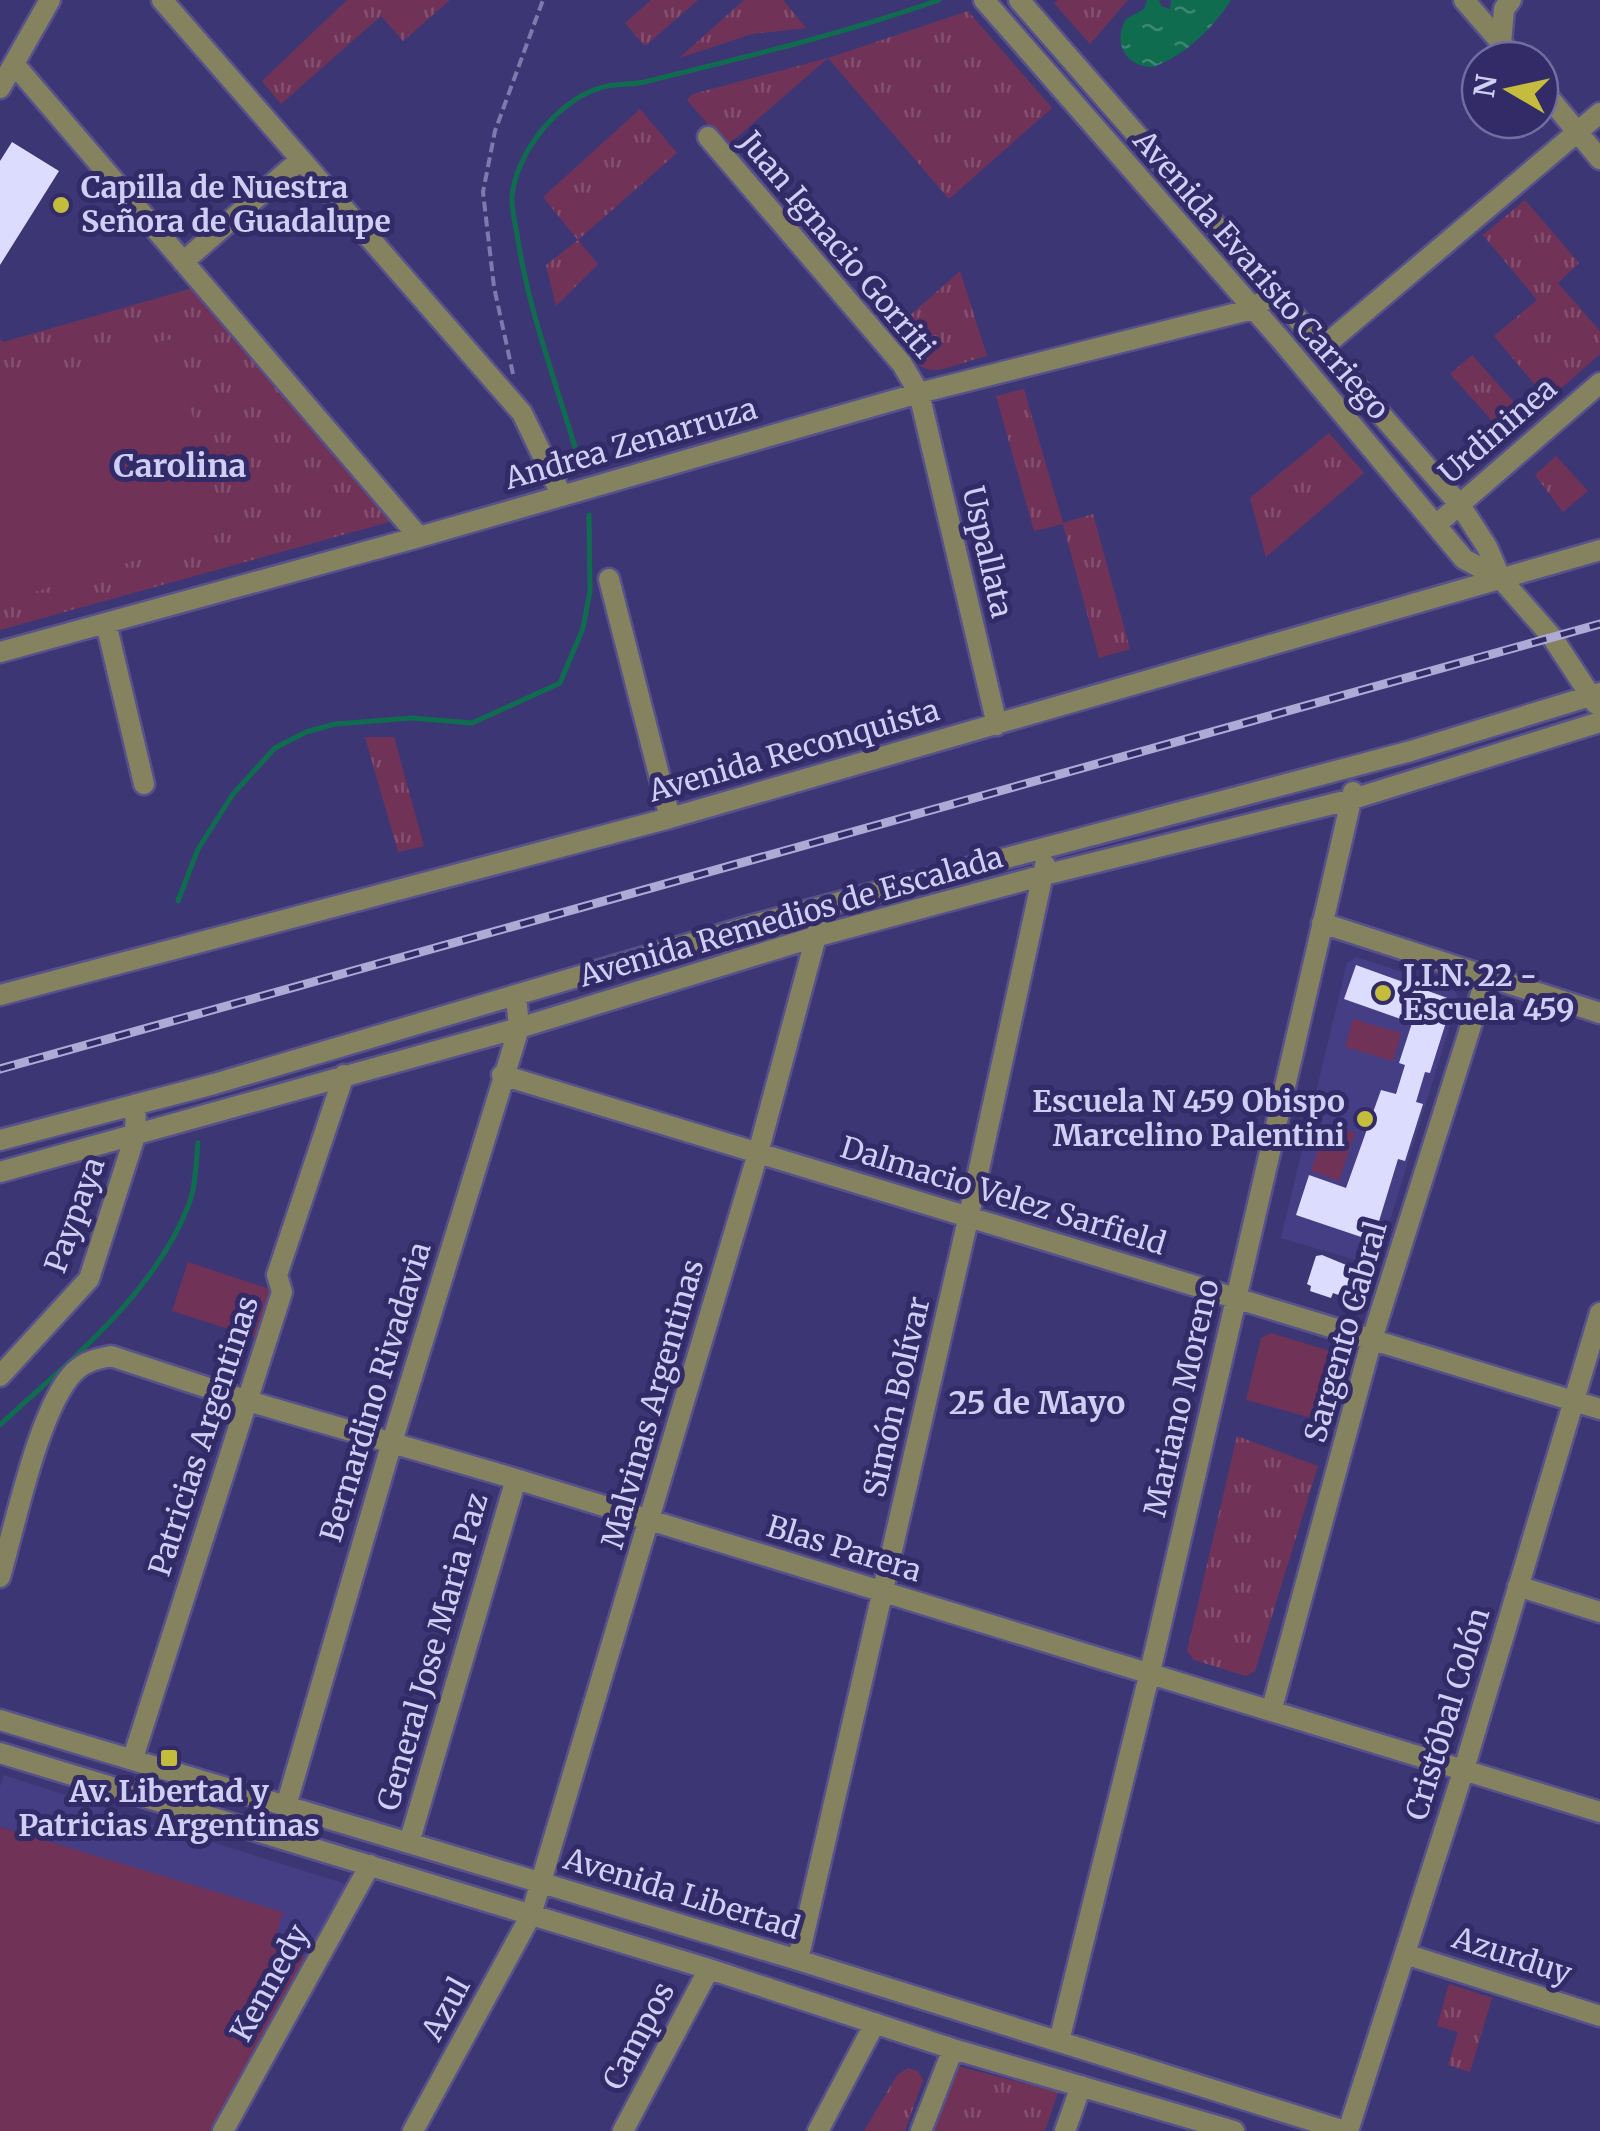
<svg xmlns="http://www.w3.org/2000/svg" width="1600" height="2131" viewBox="0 0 1600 2131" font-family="Merriweather,serif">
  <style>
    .built { fill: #463e84 }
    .grass { fill: url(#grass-tufts) }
    .pitch { fill: #703357 }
    .water { fill: url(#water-ripples) }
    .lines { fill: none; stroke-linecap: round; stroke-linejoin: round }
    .stream { stroke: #106c4f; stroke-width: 5 }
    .building { fill: #dcdcff }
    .minor-casing { stroke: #57528b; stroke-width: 25 }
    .path { stroke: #7e7aad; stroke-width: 4; stroke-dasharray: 10 5; stroke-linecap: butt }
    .minor { stroke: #85835f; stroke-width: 20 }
    .rail-casing { stroke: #adabd6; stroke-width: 9 }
    .rail { stroke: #332b68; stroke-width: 5; stroke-dasharray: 15; stroke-linecap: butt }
    .poi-dot { fill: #c4bc3d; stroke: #332b68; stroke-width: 4 }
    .labels { text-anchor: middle; stroke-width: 10; stroke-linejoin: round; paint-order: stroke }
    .poi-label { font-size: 30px; font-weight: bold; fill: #cfcff4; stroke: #332b68; text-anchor: start }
    .street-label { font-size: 30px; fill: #cfcff4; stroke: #332b68 }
    .neighbourhood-label { font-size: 32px; font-weight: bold; fill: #cfcff4; stroke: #332b68 }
  </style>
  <defs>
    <pattern id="grass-tufts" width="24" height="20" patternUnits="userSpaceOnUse" patternTransform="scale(2.5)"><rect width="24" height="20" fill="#703357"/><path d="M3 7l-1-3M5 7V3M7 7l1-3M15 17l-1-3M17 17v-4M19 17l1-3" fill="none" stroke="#835070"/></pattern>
    <pattern id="water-ripples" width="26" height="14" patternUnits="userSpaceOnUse" patternTransform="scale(2.5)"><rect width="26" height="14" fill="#106c4f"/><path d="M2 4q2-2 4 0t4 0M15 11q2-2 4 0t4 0" fill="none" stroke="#3d8772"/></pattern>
  </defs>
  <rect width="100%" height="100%" fill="#3d3674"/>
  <path class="built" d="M1356,957L1454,989L1458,999L1376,1266L1281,1238L1347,963Z
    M4,1775L129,1816L349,1885L309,1958L273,1946L282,1913L0,1827V1787Z"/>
  <path class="grass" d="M347,0H450L403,41L381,16L281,104L262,81Z
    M651,0H698L645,46L625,23Z
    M744,0H783L806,28L752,34L679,58Z
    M1058,0H1128L1090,44L1054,3Z
    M968,11L1052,108L949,199L828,58L727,146L687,100L693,94L828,58Z
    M640,109L677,153L578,240L598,264L556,306L546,265L578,240L543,197Z
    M1525,200L1579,263L1558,283L1600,331V354L1548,400L1494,336L1537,300L1483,235Z
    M960,271L987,356C927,372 932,384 889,334Z
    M193,288L393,521L0,630V339L3,342Z
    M1472,355L1528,418L1507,437L1450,374Z
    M1024,389L1063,523L1093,514L1130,649L1099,658L1063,524L1034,531L996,396Z
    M1329,433L1364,473L1266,557L1250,498Z
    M1556,456L1588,491L1563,512L1535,475Z
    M365,737H394L424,846L398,852Z
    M1237,1436L1318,1466L1255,1671L1246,1676L1194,1660L1187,1651Z
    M1449,1984L1492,1998L1470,2072L1448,2065L1458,2032L1437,2026Z
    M953,2065L1058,2092L1045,2131H928Z
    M908,2068L918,2071L923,2080L905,2131H864L897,2075Z"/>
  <path class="pitch" d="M169,339L228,531L0,603V392Z
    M1353,1019L1401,1033L1393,1061L1345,1047Z
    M1327,1123L1355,1133L1339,1181L1311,1171Z
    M188,1262L273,1290L257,1338L172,1311Z
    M1271,1333L1346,1356L1351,1366L1334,1424L1246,1400L1261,1338Z
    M0,1827L283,1912L273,1945L309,1958L214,2131H0Z"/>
  <path class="water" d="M1147,0H1159L1161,6L1170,9L1171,0H1231C1213,28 1186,55 1153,67C1126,67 1112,43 1126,19L1144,9Z"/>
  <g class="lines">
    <path class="stream" d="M577,454C556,382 528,309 517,234C515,222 511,207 512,196C516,153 558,100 600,88C614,83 630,85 645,82C744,57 843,34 939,0
      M178,901L198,849L233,794L275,748L306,732L335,724L412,718L472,723L560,683L583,628L590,591L589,515
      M0,1425C70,1360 154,1295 189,1204C196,1186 196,1162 198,1143"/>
  </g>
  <path class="building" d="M12,142L59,171L0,265V161Z
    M1356,965L1453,1000L1430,1073L1425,1072L1416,1102L1423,1104L1405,1161L1398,1159L1373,1241L1296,1215L1309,1175L1346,1188L1381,1090L1396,1094L1405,1065L1399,1063L1412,1023L1344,999Z
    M1322,1255L1368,1274L1358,1302L1333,1293L1331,1298L1310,1291L1311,1286L1307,1284L1316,1256Z"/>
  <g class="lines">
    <g class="minor-casing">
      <path id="minor" d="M162,0L522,413L562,496
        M984,0L1281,340L1464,559L1501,579
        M1019,0L1460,505L1487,547L1501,579L1552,637L1596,704
        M1464,0L1516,60
        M1501,43L1504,9L1511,0
        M14,64L419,537
        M1540,87L1600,159
        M0,88L50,0
        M708,137L902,364L919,393L997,725
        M183,262L300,160
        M1323,347L1600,113
        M1436,525L1600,383
        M609,579L670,818
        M106,623L144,784
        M0,652L419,537L919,393L1253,309L1275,292
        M1322,923L1600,1013
        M0,995L670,818L1600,550
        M502,1075L1600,1409
        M0,1140L214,1084L753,925L1411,751L1600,693
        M0,1172L519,1028L818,936L1044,875L1353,799L1600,722
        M0,1376L89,1279L135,1136L136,1104
        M0,1577C15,1526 39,1406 75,1371C86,1361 96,1359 111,1356L248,1401L516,1479L1600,1812
        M1518,1586L1600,1612
        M1272,1708L1372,1339L1487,975
        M0,1720L798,1960L1345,2131
        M0,1753L709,1969L953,2049L1234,2131
        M133,1758L282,1292L277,1275L344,1075
        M286,1806L392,1442L519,1028L516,995
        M409,1843L516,1479
        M1405,1954L1600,2016
        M798,1960L969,1215L1045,865
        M1059,2041L1150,1672L1353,792
        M223,2131L370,1865
        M413,2131L531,1915L758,1153L818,929
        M623,2131L709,1969
        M818,2131L875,2023
        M921,2131L953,2049
        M1065,2131L1081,2086
        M1348,2131L1464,1769L1600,1313"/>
    </g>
    <path class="path" d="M513,374L494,287L483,192L495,131L543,0"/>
    <use href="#minor" class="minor"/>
    <g class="rail-casing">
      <path id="rail" d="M0,1069L1600,624"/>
    </g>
    <use href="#rail" class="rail"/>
  </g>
  <g class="poi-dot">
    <circle cx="61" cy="205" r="10"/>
    <circle cx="1383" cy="993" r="10"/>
    <circle cx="1365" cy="1119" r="10"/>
    <rect x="159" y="1748" width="20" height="20" rx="5"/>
  </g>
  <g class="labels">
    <g class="poi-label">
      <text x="81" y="198">Capilla de Nuestra<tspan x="81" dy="34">Señora de Guadalupe</tspan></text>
      <text x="1403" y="986">J.I.N. 22 -<tspan x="1403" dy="34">Escuela 459</tspan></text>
      <text x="1345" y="1112" text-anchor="end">Escuela N 459 Obispo<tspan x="1345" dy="34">Marcelino Palentini</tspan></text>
      <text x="169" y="1802" text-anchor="middle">Av. Libertad y<tspan x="169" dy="34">Patricias Argentinas</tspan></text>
    </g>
    <g class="street-label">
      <text transform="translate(837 245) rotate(50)" y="10">Juan Ignacio Gorriti</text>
      <text transform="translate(1261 275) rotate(49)" y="10">Avenida Evaristo Carriego</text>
      <text transform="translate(1498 431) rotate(-41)" y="10">Urdininea</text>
      <text transform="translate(631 444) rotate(-16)" y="10">Andrea Zenarruza</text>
      <text transform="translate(987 552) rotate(77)" y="10">Uspallata</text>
      <text transform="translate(794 751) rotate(-16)" y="10">Avenida Reconquista</text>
      <text transform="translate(791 917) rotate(-16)" y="10">Avenida Remedios de Escalada</text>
      <text transform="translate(1003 1196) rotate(17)" y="10">Dalmacio Velez Sarfield</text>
      <text transform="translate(75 1215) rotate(-70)" y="10">Paypaya</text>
      <text transform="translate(1346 1332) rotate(-74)" y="10">Sargento Cabral</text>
      <text transform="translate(376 1392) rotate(-73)" y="10">Bernardino Rivadavia</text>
      <text transform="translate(897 1397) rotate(-77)" y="10">Simón Bolívar</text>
      <text transform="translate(1182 1398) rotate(-77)" y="10">Mariano Moreno</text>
      <text transform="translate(653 1404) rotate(-74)" y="10">Malvinas Argentinas</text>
      <text transform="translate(204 1436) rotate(-72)" y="10">Patricias Argentinas</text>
      <text transform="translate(844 1549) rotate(17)" y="10">Blas Parera</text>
      <text transform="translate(433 1652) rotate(-74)" y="10">General Jose Maria Paz</text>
      <text transform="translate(1448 1714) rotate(-73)" y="10">Cristóbal Colón</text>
      <text transform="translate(682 1894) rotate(17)" y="10">Avenida Libertad</text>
      <text transform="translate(1512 1956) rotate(18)" y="10">Azurduy</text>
      <text transform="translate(270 1983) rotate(-61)" y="10">Kennedy</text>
      <text transform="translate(446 2009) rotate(-61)" y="10">Azul</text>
      <text transform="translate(639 2036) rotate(-62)" y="10">Campos</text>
    </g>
    <g class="neighbourhood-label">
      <text x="180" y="477">Carolina</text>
      <text x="1037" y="1414">25 de Mayo</text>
    </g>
  </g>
  <g transform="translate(1510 90) rotate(279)"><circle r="48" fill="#332b68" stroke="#716da0" stroke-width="2.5"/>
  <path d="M0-8L18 38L0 25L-18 38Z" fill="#c4bc3d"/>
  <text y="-15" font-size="28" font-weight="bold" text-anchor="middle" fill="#cfcff4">N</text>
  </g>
</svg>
